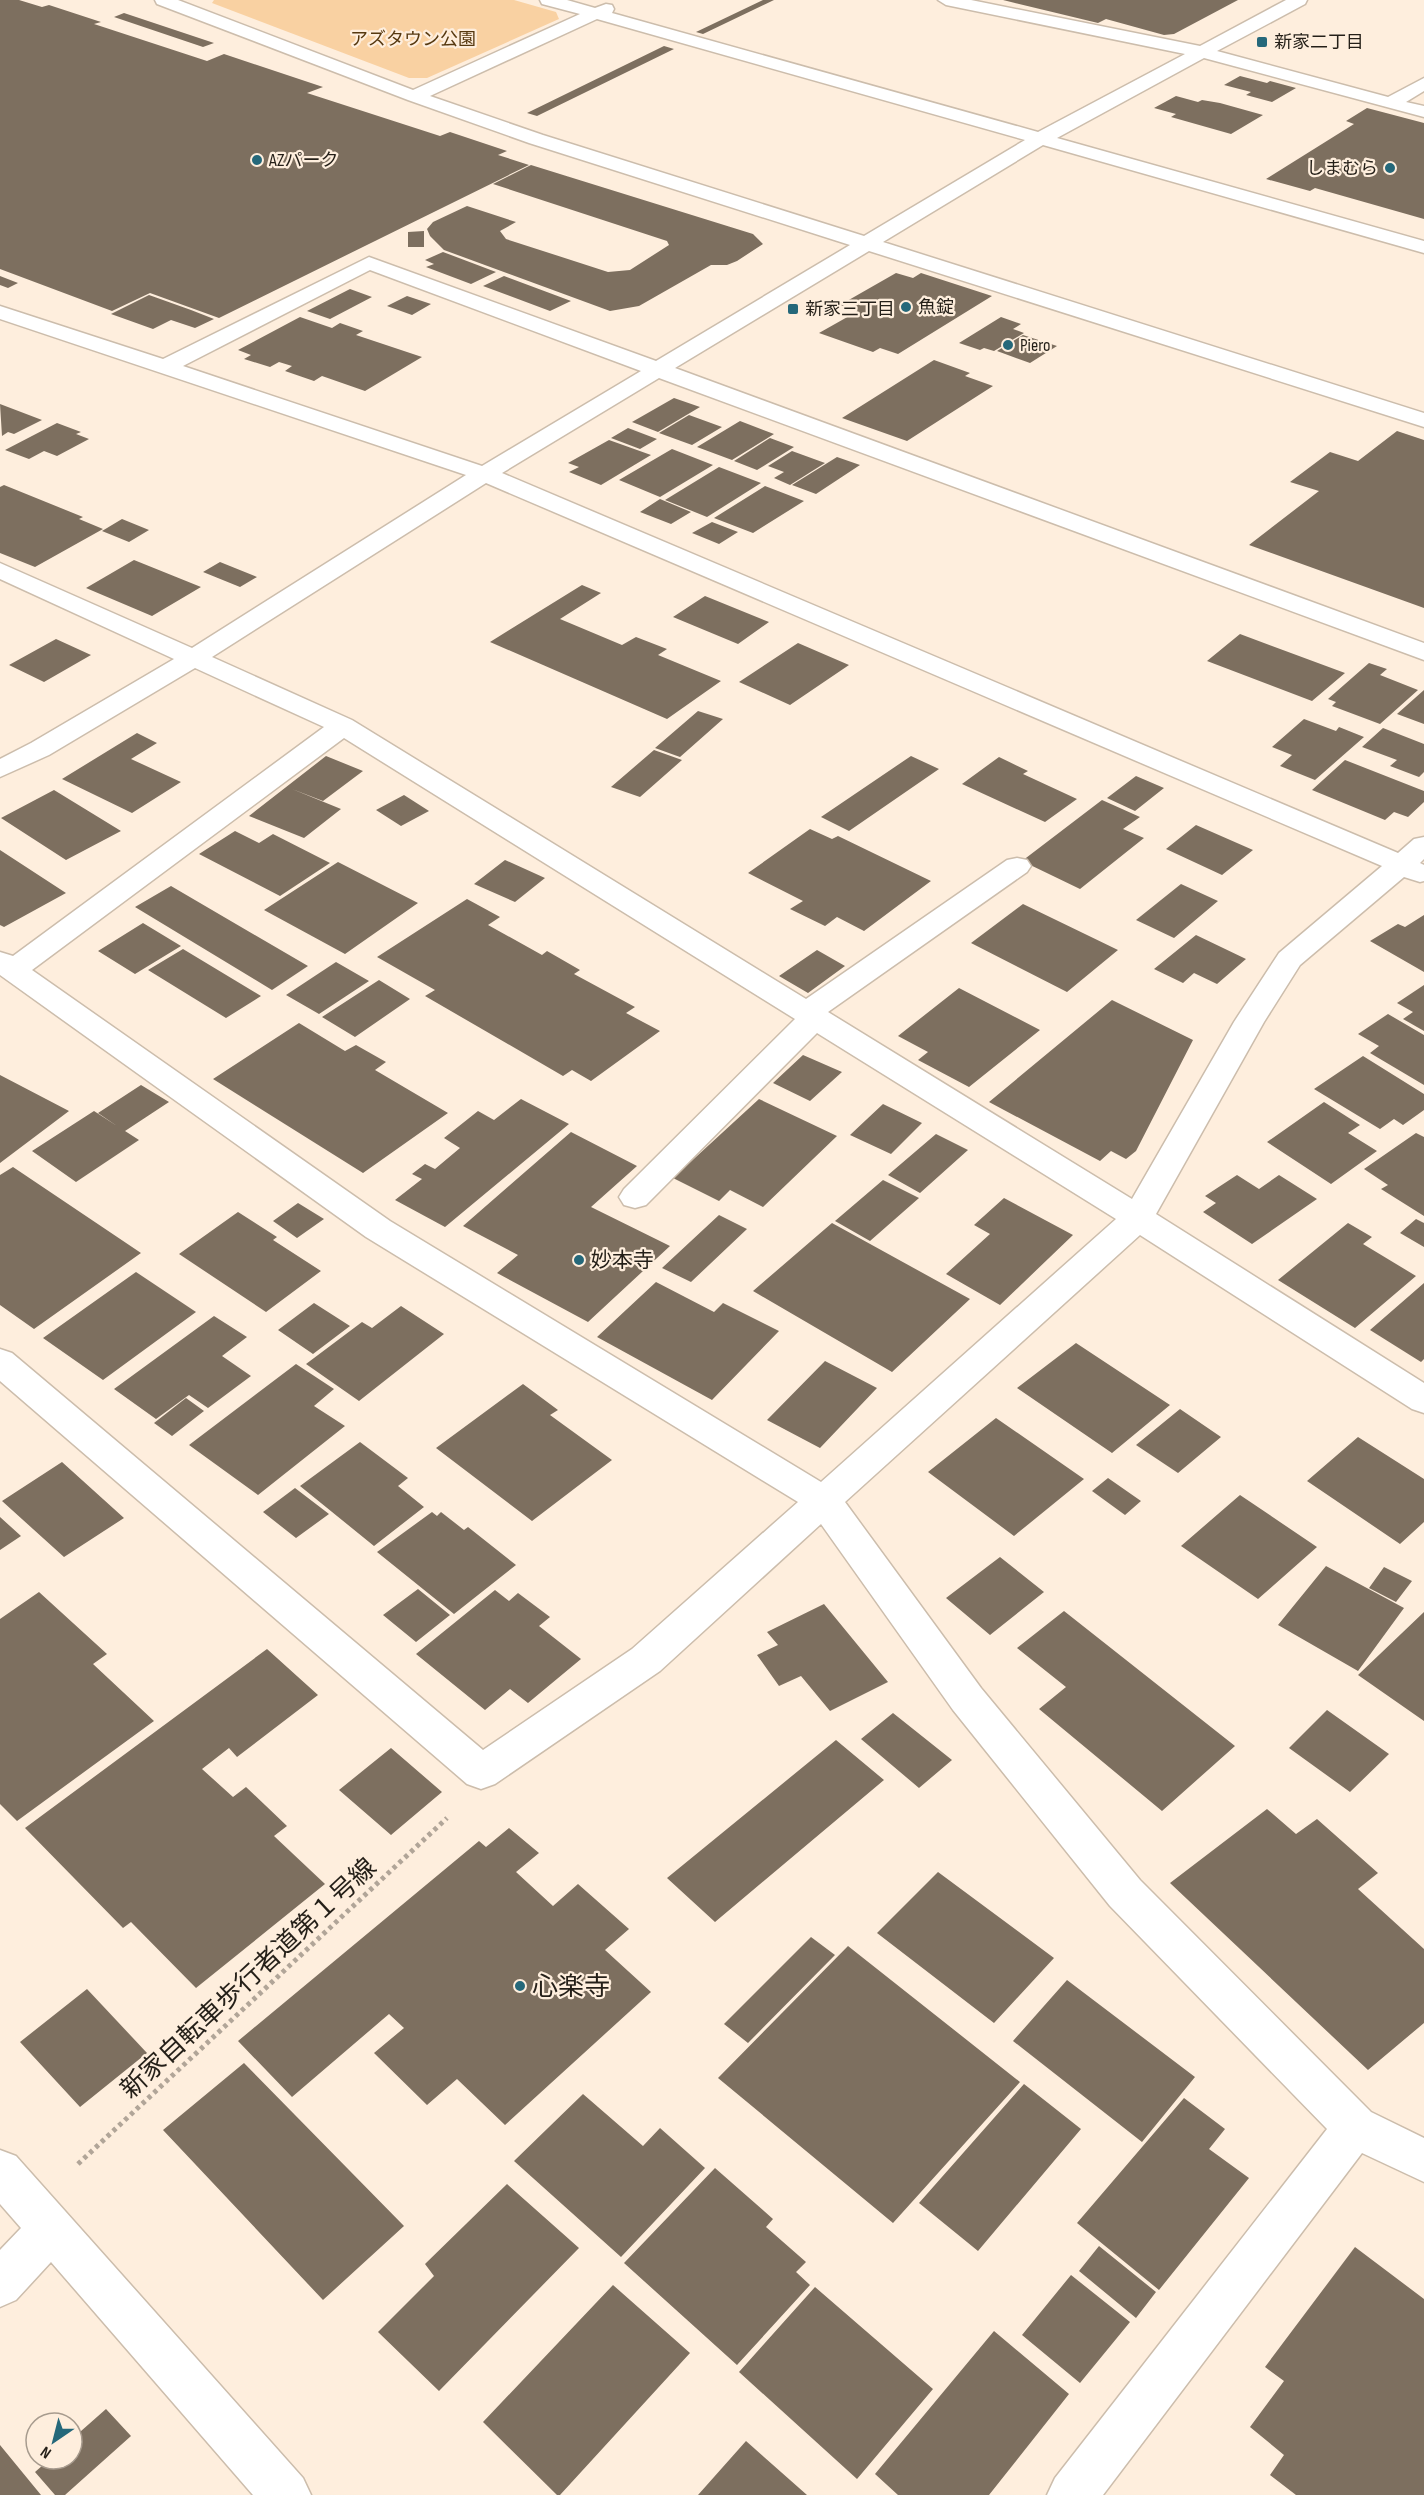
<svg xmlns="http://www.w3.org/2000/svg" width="1424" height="2495" viewBox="0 0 1424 2495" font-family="'Sofia Sans Condensed','Noto Sans JP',sans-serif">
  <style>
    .green { fill: #f9d1a2 }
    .building { fill: #7d6f5f }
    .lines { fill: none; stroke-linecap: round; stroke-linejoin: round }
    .minor-casing { stroke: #ccbdac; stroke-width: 3 }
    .path { stroke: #b1a598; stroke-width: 5; stroke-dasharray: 4 4; stroke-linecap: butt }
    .minor { fill: #fff; fill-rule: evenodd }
    .poi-dot { fill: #25687a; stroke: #feeedd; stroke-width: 2 }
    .labels { text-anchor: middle; stroke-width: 4.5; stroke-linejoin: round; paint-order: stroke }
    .far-park-label { font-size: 18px; fill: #573910; stroke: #feeedd }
    .far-poi-label { font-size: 18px; fill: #241f18; stroke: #feeedd; text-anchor: start }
    .poi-label { font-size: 21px; fill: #241f18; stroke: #feeedd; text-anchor: start }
    .near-street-label { font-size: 26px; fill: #241f18; stroke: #feeedd }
    .near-poi-label { font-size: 26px; fill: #241f18; stroke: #feeedd; text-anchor: start }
  </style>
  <rect width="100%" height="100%" fill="#feeedd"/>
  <path class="green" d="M214,0H514L556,12L559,19L427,78H409L212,3Z"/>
  <path class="building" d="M0,0H19L42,7L49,5L101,22L94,24L207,61L224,54L323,87L307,93L440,136L450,132L507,151L498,155L529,165L219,318L150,293L112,311L0,269Z
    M763,0H774L703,34L696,32Z
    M1003,0H1238L1174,34L1164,35L1106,19L1098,23Z
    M124,13L214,43L203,47L114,17Z
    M664,46L674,49L537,116L527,113Z
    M1240,76L1267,83L1270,81L1296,88L1272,102L1246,95L1251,92L1224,85Z
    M1176,96L1198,102L1202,100L1220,103L1263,115L1231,134L1171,117L1176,114L1154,108Z
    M1367,108L1424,123V219L1315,188L1310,191L1266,179L1354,124L1346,121Z
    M531,165L753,234L763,244L737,261L727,265H711L639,306L610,311L444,250L430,236L427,229L433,222L467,206L516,222L500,231L506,239L608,272L630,270L669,245L667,241L493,184Z
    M424,231V247H408V232Z
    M443,252L451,255L496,272L471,284L426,267L434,264L425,260Z
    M896,273L913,278L921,273L992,296L898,354L880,348L873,352L819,333L858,311L840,305Z
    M0,276L18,283L8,288L0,285Z
    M504,276L571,301L550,311L483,286Z
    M350,289L372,297L330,319L307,311Z
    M149,295L191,310L214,319L195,328L171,320L153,329L111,314Z
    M407,296L431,304L412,315L387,306Z
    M300,317L332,328L340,323L363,331L356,335L422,357L365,391L322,376L314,381L285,371L292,366L279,362L270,367L244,359L251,355L238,350Z
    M1001,317L1021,324L1013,329L1024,333L994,351L984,348L980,350L959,343Z
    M1023,335L1057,346L1030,363L997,351Z
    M934,360L970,373L965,376L993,386L907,441L842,418Z
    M674,398L700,407L658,432L632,422Z
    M0,404L42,420L14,434L8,432L2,436Z
    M689,415L722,427L692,445L659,433Z
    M740,421L774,434L732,460L697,447Z
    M57,423L81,432L76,434L89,439L57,456L44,451L29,459L5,450Z
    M628,428L657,439L640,449L611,438Z
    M1397,431L1424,440V608L1249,545L1319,491L1290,482L1330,452L1358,461Z
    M770,438L794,447L757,470L734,461Z
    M609,440L651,455L601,485L569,472L579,467L568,463Z
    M672,449L713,465L660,497L619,480Z
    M792,451L825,463L790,485L774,478L784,472L768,466Z
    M837,457L860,465L816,494L792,485Z
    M719,467L761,483L707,517L665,500Z
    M4,485L83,517L79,519L103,529L35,567L0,553V487Z
    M765,486L804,501L753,533L714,518Z
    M660,499L691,512L671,524L640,512Z
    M122,519L149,530L129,542L102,531Z
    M712,522L738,532L719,544L692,533Z
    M134,560L201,587L152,616L86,588Z
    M220,562L257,577L240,587L203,572Z
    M582,585L601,593L560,619L622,645L636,637L667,649L658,655L721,681L667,719L490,642Z
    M705,596L769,622L738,644L673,617Z
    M1240,634L1345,673L1312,701L1207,661Z
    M56,639L91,655L44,682L9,665Z
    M798,643L849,665L790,705L739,682Z
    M1369,663L1387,669L1380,675L1418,690L1380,724L1332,706L1336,702L1328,699Z
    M1424,690V724L1397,714Z
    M698,711L723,719L680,757L655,748Z
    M1304,719L1336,731L1339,727L1364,737L1315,780L1280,766L1292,755L1272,747Z
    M1383,728L1424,744V772L1419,777L1390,766L1397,760L1362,747Z
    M137,733L157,743L131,759L181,782L132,813L62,779Z
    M654,750L682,760L640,797L611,787Z
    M326,756L363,771L323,801L292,789L341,809L304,838L249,816Z
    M911,756L939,769L849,831L821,817Z
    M999,757L1028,771L1023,774L1077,799L1045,822L962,784Z
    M1345,760L1424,791V802L1408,817L1394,812L1385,820L1312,790Z
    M1136,776L1164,788L1135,811L1107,798Z
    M54,790L121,831L66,860L1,818Z
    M404,795L429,811L401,826L376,810Z
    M1102,800L1140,817L1123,829L1144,838L1080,889L1022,861Z
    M1196,825L1253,850L1222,875L1166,849Z
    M810,829L832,839L838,836L931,881L864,931L837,917L825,926L790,909L803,901L748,873Z
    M235,831L259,843L273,834L330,863L280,896L199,854Z
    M0,850L66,893L4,927L0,925Z
    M505,860L545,878L515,902L474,884Z
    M338,862L418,903L345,954L264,910Z
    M1181,884L1218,901L1174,938L1136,920Z
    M171,886L308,966L272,990L135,907Z
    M467,899L500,917L488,925L542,955L547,951L580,970L574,974L635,1007L626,1013L660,1031L591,1081L572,1070L563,1076L425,996L435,990L377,957Z
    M1023,904L1118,950L1067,992L971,943Z
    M1424,915V972L1370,941L1398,924L1405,927Z
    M143,923L181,946L135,974L98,951Z
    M1196,935L1246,959L1217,984L1194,973L1183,983L1154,969Z
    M183,949L261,996L226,1018L148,970Z
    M817,950L845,966L808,993L779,976Z
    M336,962L369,981L319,1014L286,995Z
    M379,980L410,999L355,1037L322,1017Z
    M1424,985V1031L1403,1019L1413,1012L1397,1003Z
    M959,988L1040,1030L969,1087L918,1060L928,1052L898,1036Z
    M1112,1000L1193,1040L1136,1151L1126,1159L1111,1151L1100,1161L989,1102Z
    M1388,1014L1424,1035V1085L1370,1053L1379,1046L1358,1034Z
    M299,1023L345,1051L356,1045L386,1062L375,1070L448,1113L363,1173L213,1079Z
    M803,1055L842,1072L810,1101L773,1083Z
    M1363,1056L1424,1094V1110L1403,1125L1394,1119L1380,1129L1314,1089Z
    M0,1075L69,1111L0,1163Z
    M141,1085L169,1102L125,1131L139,1140L76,1182L32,1151L94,1111L117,1126L98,1113Z
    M521,1099L569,1124L445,1227L395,1200L422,1179L412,1174L425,1164L435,1169L460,1148L444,1138L478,1111L494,1120Z
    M759,1099L837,1136L763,1207L730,1190L719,1201L673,1178Z
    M1324,1102L1360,1125L1348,1133L1377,1151L1331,1184L1267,1142Z
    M883,1104L922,1123L891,1154L850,1135Z
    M571,1132L637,1166L591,1207L670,1246L588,1322L497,1273L518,1255L463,1226Z
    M1416,1133L1424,1137V1216L1381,1189L1388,1185L1364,1169Z
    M936,1134L968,1150L920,1193L888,1175Z
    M13,1167L141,1253L34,1329L0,1305V1175Z
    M1237,1175L1259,1189L1279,1175L1317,1199L1252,1244L1203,1212L1216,1203L1205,1196Z
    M883,1180L919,1198L870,1241L835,1221Z
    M1004,1198L1073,1235L1000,1305L946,1274L990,1234L974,1225Z
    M298,1203L324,1219L297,1238L273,1221Z
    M238,1212L277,1237L273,1240L321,1271L266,1312L179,1254Z
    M719,1215L747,1229L691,1282L662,1268Z
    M1416,1219L1424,1223V1247L1400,1233Z
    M832,1223L970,1299L892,1372L753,1291Z
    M1348,1223L1372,1237L1363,1244L1416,1276L1355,1328L1278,1280Z
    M136,1272L196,1312L103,1380L43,1338Z
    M656,1282L714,1312L723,1303L779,1331L712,1400L597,1337Z
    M1424,1283V1359L1421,1362L1370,1330Z
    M314,1303L350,1326L313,1354L278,1330Z
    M401,1306L444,1334L359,1401L306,1364L362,1322L372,1328Z
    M214,1316L247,1337L222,1356L251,1376L208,1408L189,1395L156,1419L114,1389Z
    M1076,1343L1170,1405L1112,1453L1017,1388Z
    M825,1361L877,1388L820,1448L767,1420Z
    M296,1364L334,1389L314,1406L345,1426L258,1495L189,1445Z
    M523,1384L558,1410L550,1415L612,1460L532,1521L436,1448Z
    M186,1398L204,1411L172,1436L154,1423Z
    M1180,1409L1221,1437L1178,1473L1136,1445Z
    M996,1418L1084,1479L1014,1536L928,1472Z
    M1358,1437L1424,1479V1522L1400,1544L1307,1481Z
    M360,1442L408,1478L398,1486L424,1507L374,1546L300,1486Z
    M62,1462L124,1518L64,1557L2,1501Z
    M1108,1478L1141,1501L1125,1515L1092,1491Z
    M295,1488L329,1514L296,1538L263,1512Z
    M1240,1495L1317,1547L1258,1599L1181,1546Z
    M432,1512L437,1516L441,1512L464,1530L468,1527L516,1565L454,1614L377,1552Z
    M0,1517L21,1536L0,1550Z
    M1000,1557L1044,1592L990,1635L946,1598Z
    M1326,1566L1404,1608L1358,1671L1278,1625Z
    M1384,1567L1412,1581L1396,1602L1369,1588Z
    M418,1589L450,1615L416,1642L383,1615Z
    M495,1590L509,1601L518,1593L550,1617L539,1626L581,1659L528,1703L510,1689L485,1710L416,1654Z
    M39,1592L107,1654L93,1664L154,1721L17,1821L0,1804V1619Z
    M824,1604L888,1682L830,1711L801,1676L779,1686L757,1655L778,1645L767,1632Z
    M1064,1611L1235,1746L1162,1811L1039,1709L1066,1687L1017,1648Z
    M1424,1612V1721L1358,1675Z
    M267,1649L318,1695L237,1757L229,1748L202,1769L233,1797L246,1787L287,1826L274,1836L325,1884L196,1988L131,1922L123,1928L25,1828Z
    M1327,1710L1389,1754L1350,1792L1289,1748Z
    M893,1713L952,1760L919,1788L861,1739Z
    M836,1740L884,1780L715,1922L667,1878Z
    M391,1748L442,1792L391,1835L339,1790Z
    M1267,1809L1296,1834L1317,1819L1378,1873L1358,1889L1424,1949V2023L1368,2070L1170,1883Z
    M509,1828L539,1853L516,1872L553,1906L578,1884L629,1929L605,1950L651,1992L505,2125L457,2079L427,2105L374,2053L404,2028L389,2014L292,2097L238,2041L479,1841L486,1847Z
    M938,1872L1054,1958L994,2023L877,1933Z
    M811,1937L835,1955L748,2043L724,2024Z
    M848,1946L1020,2082L893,2223L718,2078Z
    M1067,1980L1195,2077L1142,2142L1013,2041Z
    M87,1989L147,2053L80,2107L20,2042Z
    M244,2063L404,2226L323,2300L163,2130Z
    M1024,2084L1081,2129L978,2251L919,2203Z
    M583,2094L643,2146L660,2128L705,2168L621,2257L514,2161Z
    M1184,2098L1225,2129L1209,2149L1249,2178L1159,2290L1077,2223Z
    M715,2168L773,2219L766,2227L806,2262L796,2272L810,2285L737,2365L624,2263Z
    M507,2184L579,2248L439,2391L378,2332L434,2276L425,2264Z
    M1099,2246L1156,2292L1136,2318L1079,2271Z
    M1355,2247L1424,2299V2495H1296L1270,2475L1284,2455L1250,2427L1284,2381L1265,2367Z
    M1071,2275L1130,2322L1080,2383L1022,2335Z
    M613,2285L690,2353L560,2495H557L483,2422Z
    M815,2287L933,2389L857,2479L739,2372Z
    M994,2331L1069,2394L989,2495H898L875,2474Z
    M106,2409L131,2436L65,2495H55L35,2472L50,2459H72V2439Z
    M746,2441L807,2495H698Z
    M0,2445L41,2495H0Z"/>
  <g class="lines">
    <g class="minor-casing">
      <path id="minor" d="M155,0H178L413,90L580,14L542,4L540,0H567L595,8L606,4L612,5L614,9L612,13L1038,132L1185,54L946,5L938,0H971L1200,46L1286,0H1307L1305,4L1217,51L1388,97L1424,78V91L1406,102L1424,106V117L1204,58L1057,138L1424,241V253L1043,145L883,242L1424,413V427L869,251L675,368L1424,643V660L659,378L502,473L1398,853L1414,839L1424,837V859L1420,863L1424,865V881L1420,882L1404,877L1300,965L1264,1022L1156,1214L1424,1383V1413L1412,1409L1140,1235L845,1502L981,1688L1140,1880L1371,2112L1424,2138V2182L1362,2153L1103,2495H1047L1055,2478L1327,2129L1110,1906L953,1710L821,1524L660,1671L495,1784L481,1789L467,1784L0,1381V1349L12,1353L483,1750L632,1649L798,1502L366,1237L0,975V952L13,956L324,727L195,668L49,755L0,777V759L31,743L174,659L0,579V563L192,648L466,475L0,319V306L163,359L369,257L656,361L850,245L529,143L408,100L157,4ZM597,19L1025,140L864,236L543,135L430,96ZM370,270L641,371L482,466L183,366ZM486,483L1382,866L1279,953L1234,1022L1132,1199L828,1012L1027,872L1031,866L1027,860L1017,858L1007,860L806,999L352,720L212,657ZM344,738L795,1019L624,1189L619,1197L624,1205L635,1208L646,1205L817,1033L1116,1219L821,1482L390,1221L32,970Z
        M0,2150L16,2156L303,2478L311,2495H253L51,2262L16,2300L0,2307V2250L21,2228L0,2204Z"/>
    </g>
    <path class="path" d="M78,2164L447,1818"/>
    <use href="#minor" class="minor"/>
  </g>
  <g class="poi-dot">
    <rect x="1256" y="36" width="12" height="12" rx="3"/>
    <circle cx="257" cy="160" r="6"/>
    <circle cx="1390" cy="168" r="6"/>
    <circle cx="906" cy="307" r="6"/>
    <rect x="787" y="303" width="12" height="12" rx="3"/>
    <circle cx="1008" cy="345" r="6"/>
    <circle cx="579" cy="1260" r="6"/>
    <circle cx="520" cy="1986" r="6"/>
  </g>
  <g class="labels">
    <g class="far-park-label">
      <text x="413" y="45">アズタウン公園</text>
    </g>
    <g class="far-poi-label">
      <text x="1274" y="48">新家二丁目</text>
      <text x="269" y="166">AZパーク</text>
      <text x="1378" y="174" text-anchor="end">しまむら</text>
      <text x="918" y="313">魚錠</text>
      <text x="805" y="315">新家三丁目</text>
      <text x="1020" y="351">Piero</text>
    </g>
    <g class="poi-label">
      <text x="591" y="1267">妙本寺</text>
    </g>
    <g class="near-street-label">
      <text transform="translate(248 1978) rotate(-43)" y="9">新家自転車歩行者道第１号線</text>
    </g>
    <g class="near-poi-label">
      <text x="532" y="1995">心楽寺</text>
    </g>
  </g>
  <g transform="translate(54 2441) rotate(215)"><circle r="28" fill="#feeedd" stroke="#a79b8e" stroke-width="1.5"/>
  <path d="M0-4.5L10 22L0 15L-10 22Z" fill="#25687a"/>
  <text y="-9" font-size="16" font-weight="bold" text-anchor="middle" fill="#241f18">N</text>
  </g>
</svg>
